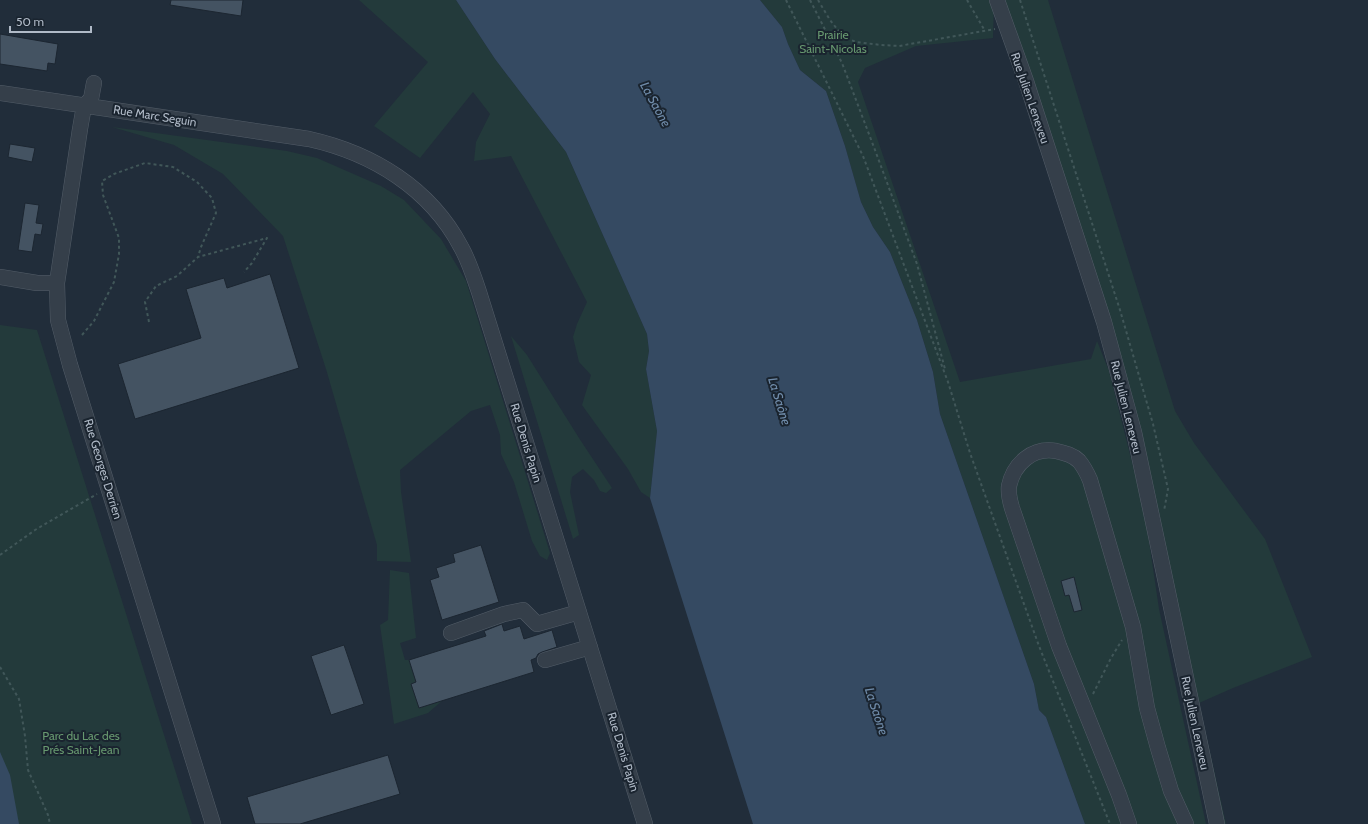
<svg xmlns="http://www.w3.org/2000/svg" width="1368" height="824" viewBox="0 0 1368 824" font-family="Cabin,sans-serif">
  <style>
    .green { fill: #233a3b }
    .water { fill: #354a62 }
    .building { fill: #445362; stroke: #1c2631 }
    .lines { fill: none; stroke-linecap: round; stroke-linejoin: round }
    .minor-casing { stroke: #535d68; stroke-width: 16 }
    .path { stroke: #415759; stroke-width: 2; stroke-dasharray: 3 3; stroke-linecap: butt }
    .minor { stroke: #353f4a; stroke-width: 15 }
    .labels { text-anchor: middle; stroke-width: 4; stroke-linejoin: round; paint-order: stroke }
    .park-label { font-size: 12px; fill: #67986f; stroke: #1a242f }
    .street-label { font-size: 12px; fill: #b0bac7; stroke: #1a242f }
    .water-label { font-size: 13px; font-style: italic; fill: #708caa; stroke: #1a242f }
  </style>
  <rect width="100%" height="100%" fill="#212d3a"/>
  <path class="green" d="M359,0H456L495,59L566,152L647,334L649,351L646,369L657,431L650,498L641,492L628,469L582,405L591,375L579,362L573,337L577,324L587,302L511,156L474,161L476,142L490,114L473,92L420,158L374,126L428,62Z
    M760,0H993L994,3L993,38L916,46L865,68L858,82L960,382L1091,359L1097,341L1109,371L1145,514L1159,609L1206,824H1085L1046,717L1039,710L1034,684L940,414L933,372L917,320L890,252L873,227L861,202L845,146L826,91L800,70L788,44L782,27Z
    M1005,0H1048L1175,411L1194,443L1265,539L1312,657L1233,688L1199,703L1226,824H1223L1160,527Z
    M112,127L287,151L317,158L381,186L404,200L441,239L466,281L550,553L547,560L540,556L532,541L514,482L501,454L500,435L490,405L471,411L400,470L401,492L411,562L377,561V545L326,369L283,236L223,174L174,145Z
    M0,325L37,330L192,824H0Z
    M511,336L527,355L579,438L612,488L606,493L600,491L594,480L583,469L572,477L570,492L579,535L573,539Z
    M390,570L409,573L416,638L400,643L405,660H409L416,682L411,684L419,708L443,700L428,713L394,724L380,625L388,620Z"/>
  <path class="water" d="M456,0H760L782,27L788,44L800,70L826,91L845,146L861,202L873,227L890,252L917,320L933,372L940,414L1034,684L1039,710L1046,717L1085,824H753L650,498L657,431L646,369L649,351L647,334L566,152L495,59Z
    M0,752L10,775L19,824H0Z"/>
  <path class="building" d="M171,0H243L241,16L170,5Z
    M0,34L58,44L55,64L48,63L47,71L0,64Z
    M10,144L35,148L32,162L8,157Z
    M25,203L39,205L36,223L43,224L41,235L35,234L32,252L18,250Z
    M270,274L299,368L135,419L118,364L201,338L186,289L224,278L227,288Z
    M481,545L499,602L442,620L430,580L439,577L436,568L455,562L453,554Z
    M1074,577L1082,610L1074,612L1069,595L1065,596L1061,581Z
    M502,624L504,631L520,626L524,639L552,630L557,647L542,652L538,654L536,658L531,660L534,672L419,708L411,684L416,682L409,660L486,636L484,631Z
    M344,645L364,704L331,715L311,656Z
    M388,755L400,794L300,824H255L247,797Z"/>
  <g class="lines">
    <g class="minor-casing">
      <path id="minor" d="M997,0L1026,81L1104,322L1134,432L1217,824
        M94,83L91,99L84,106L80,129L57,283L58,320L70,365L213,824
        M0,93L309,139C372,153 430,188 461,247C469,261 474,277 479,292L645,824
        M0,277L37,283H57
        M451,633L504,614L523,610L537,624L579,612
        M545,660L590,647
        M1129,824L1119,795L1059,646L1012,508C1010,501 1008,493 1009,486C1014,463 1033,447 1056,451C1065,453 1073,455 1079,461C1084,467 1087,473 1090,480L1133,627L1147,708L1158,748L1171,791L1186,824"/>
    </g>
    <path class="path" d="M786,0L863,156L948,382L970,453L1039,646L1110,824
      M810,0L842,63L875,150L917,264L945,369
      M818,0L830,20L841,34L846,38L856,42L881,45L899,46L995,29
      M967,0L985,31
      M1020,0L1120,310L1153,424L1168,489L1164,511
      M149,322L145,302L156,286L177,276L198,257L267,238L252,263L244,272
      M82,335L94,321L114,282L119,254V238L103,195L102,181L114,174L145,163L173,167L197,182L212,198L216,213L201,247L198,257
      M0,555L35,530L97,494
      M0,667L19,699L25,736L28,770L48,815L50,824
      M1093,694L1111,658L1122,640"/>
    <use href="#minor" class="minor"/>
  </g>
  <g class="labels">
    <g class="park-label">
      <text x="833" y="39">Prairie<tspan x="833" dy="14">Saint-Nicolas</tspan></text>
      <text x="81" y="740">Parc du Lac des<tspan x="81" dy="14">Prés Saint-Jean</tspan></text>
    </g>
    <g class="street-label">
      <text transform="translate(1030 98) rotate(71)" y="4">Rue Julien Leneveu</text>
      <text transform="translate(155 116) rotate(9)" y="4">Rue Marc Seguin</text>
      <text transform="translate(1126 407) rotate(76)" y="4">Rue Julien Leneveu</text>
      <text transform="translate(526 443) rotate(73)" y="4">Rue Denis Papin</text>
      <text transform="translate(103 469) rotate(73)" y="4">Rue Georges Derrien</text>
      <text transform="translate(1195 723) rotate(78)" y="4">Rue Julien Leneveu</text>
      <text transform="translate(623 752) rotate(73)" y="4">Rue Denis Papin</text>
    </g>
    <g class="water-label">
      <text transform="translate(656 104) rotate(61)" y="5">La Saône</text>
      <text transform="translate(780 401) rotate(73)" y="5">La Saône</text>
      <text transform="translate(877 711) rotate(72)" y="5">La Saône</text>
    </g>
  </g>
  <path d="M10 26v6h81v-6" fill="none" stroke="#b0bac7" stroke-width="2"/>
  <text x="16" y="26" font-size="12" fill="#b0bac7" stroke="#1a242f" stroke-width="3" paint-order="stroke">50 m</text>
</svg>
